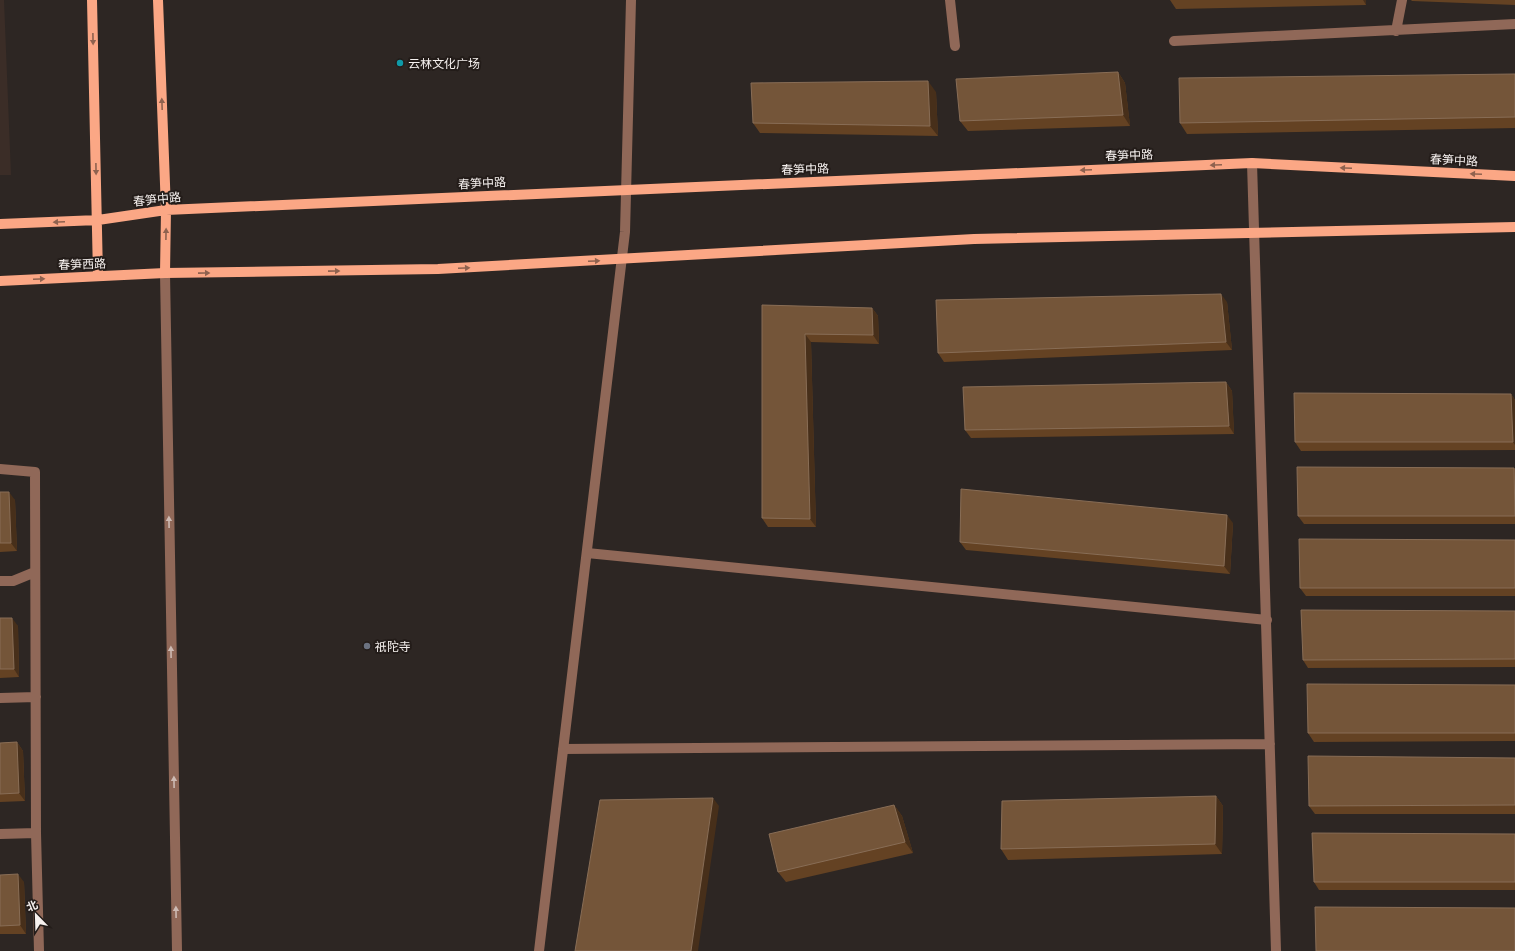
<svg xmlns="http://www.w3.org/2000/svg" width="1515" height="951" font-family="'PT Sans Narrow','Noto Sans SC',sans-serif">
<rect width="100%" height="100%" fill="#2d2623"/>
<path fill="#3b2d27" d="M0,0H4L11,175H0Z"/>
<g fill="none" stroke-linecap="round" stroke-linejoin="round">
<path stroke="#906858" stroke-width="10" d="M950,0L955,46
M1396,31L1402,0
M1174,41L1515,24
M1252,163L1276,951
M165,273L177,951
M0,469L35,472L36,833L0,834
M587,553L1267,620
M0,581H13L35,572
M0,698L36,697
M563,749L1270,744
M36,833L39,951
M539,951L625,232L631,0"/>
<path stroke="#fba785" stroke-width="10" d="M92,0L98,276
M158,0L166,210L165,273
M0,224L98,220L166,210L1252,163L1515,176
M0,281L165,273L438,269L974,239L1515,227"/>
</g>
<path fill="#644223" d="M1170,0H1366V5L1176,9Z
M1411,0H1515V5L1412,1Z
M1118,72L1125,83L1130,126L968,131L960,121Z
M1515,74V128L1187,134L1180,123Z
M936,92L938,136L760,133L753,123Z
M1227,302L1232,350L944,362L938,353Z
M762,305L872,308L878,316L879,344L811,342L816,527H768L762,518Z
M1226,382L1232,391L1234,434L971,438L965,430Z
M1511,394L1515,400V450L1301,451L1295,442Z
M1514,468L1515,469V524H1304L1298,516Z
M0,492L15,500L17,551L0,552Z
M1233,523L1230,574L966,550L960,542Z
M1515,540V596H1306L1300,588Z
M1515,611V667L1308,668L1303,660Z
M0,618L18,626L19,677L0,678Z
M1515,685V741L1314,742L1308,733Z
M17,742L23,751L25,801L0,802V743Z
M1515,758V814H1315L1309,806Z
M1216,796L1223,806L1222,854L1008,860L1001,849Z
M894,805L902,816L913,853L786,882L778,872Z
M1515,834V890H1319L1314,882Z
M0,875L24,882L26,934H0Z"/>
<path fill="#472f1a" d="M1363,0H1366V5Z
M1118,72L1125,83L1130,126L1123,115Z
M928,81L936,92L938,136L930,126Z
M1221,294L1227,302L1232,350L1226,342Z
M872,308L878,316L879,344L873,335Z
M805,334L811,342L816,527L810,519Z
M1226,382L1232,391L1234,434L1229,426Z
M1511,394L1515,400V445L1513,442Z
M9,492L15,500L17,551L11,543Z
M1227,515L1233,523L1230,574L1224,566Z
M12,618L18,626L19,677L14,669Z
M17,742L23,751L25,801L19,793Z
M1216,796L1223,806L1222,854L1215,844Z
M713,798L719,806L698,951H691Z
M894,805L902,816L913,853L905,842Z
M18,874L24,882L26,934L20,925Z"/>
<path fill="#745539" stroke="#886d56" d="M1118,72L1123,115L960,121L956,79Z
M1515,74V117L1180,123L1179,78Z
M928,81L930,126L753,123L751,83Z
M1221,294L1226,342L938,353L936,300Z
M762,305L872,308L873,335L805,334L810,519L762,518Z
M1226,382L1229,426L965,430L963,387Z
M1294,393L1511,394L1513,442H1295Z
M1297,467L1514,468L1515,516H1298Z
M961,489L1227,515L1224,566L960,542Z
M0,492H9L11,543H0Z
M1299,539L1515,540V588H1300Z
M1301,610L1515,611V659L1303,660Z
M0,618H12L14,669H0Z
M1307,684L1515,685V733H1308Z
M17,742L19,793L0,794V743Z
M1308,756L1515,758V805L1309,806Z
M1216,796L1215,844L1001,849L1002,801Z
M713,798L691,951H575L600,800Z
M894,805L905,842L778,872L769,834Z
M1312,833L1515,834V882H1314Z
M18,874L20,925L0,926V875Z
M1315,907L1515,908V951H1316Z"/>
<defs><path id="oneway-solid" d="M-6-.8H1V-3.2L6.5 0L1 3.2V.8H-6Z"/></defs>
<g fill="#8f624f">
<use href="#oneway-solid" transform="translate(93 39) rotate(89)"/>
<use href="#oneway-solid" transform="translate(162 104) rotate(-92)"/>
<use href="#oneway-solid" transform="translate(1216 165) rotate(178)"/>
<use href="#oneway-solid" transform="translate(1346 168) rotate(-177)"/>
<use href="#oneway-solid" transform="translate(96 169) rotate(89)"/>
<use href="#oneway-solid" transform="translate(1086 170) rotate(178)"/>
<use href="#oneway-solid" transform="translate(1476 174) rotate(-177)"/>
<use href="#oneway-solid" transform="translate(59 222) rotate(177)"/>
<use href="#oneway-solid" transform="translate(166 234) rotate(-89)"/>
<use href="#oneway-solid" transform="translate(594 261) rotate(-3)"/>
<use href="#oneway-solid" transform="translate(464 268) rotate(-3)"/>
<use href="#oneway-solid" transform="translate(334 271) rotate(-1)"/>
<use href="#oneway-solid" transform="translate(204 273) rotate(-1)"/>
<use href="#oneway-solid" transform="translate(39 279) rotate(-2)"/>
</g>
<g fill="#cdbab3">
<use href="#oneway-solid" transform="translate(169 522) rotate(-91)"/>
<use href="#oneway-solid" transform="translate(171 652) rotate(-91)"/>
<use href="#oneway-solid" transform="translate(174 782) rotate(-91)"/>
<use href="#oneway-solid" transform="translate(176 912) rotate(-91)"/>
</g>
<circle fill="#0f9aa8" stroke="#231c19" stroke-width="1.5" cx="400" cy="63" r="4"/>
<circle fill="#6b7280" stroke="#231c19" stroke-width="1.5" cx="367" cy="646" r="4"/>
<g text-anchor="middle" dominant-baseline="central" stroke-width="4" stroke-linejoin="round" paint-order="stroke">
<g font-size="12" fill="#f6f1ef" stroke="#231c19" text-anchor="start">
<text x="408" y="63">云林文化广场</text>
<text x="375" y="646">祇陀寺</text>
</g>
<g font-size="12" fill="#f6f1ef" stroke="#231c19">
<text transform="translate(1129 155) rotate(-2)">春笋中路</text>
<text transform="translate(1454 160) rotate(3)">春笋中路</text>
<text transform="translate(805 169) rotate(-2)">春笋中路</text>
<text transform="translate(482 183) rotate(-3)">春笋中路</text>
<text transform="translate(157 199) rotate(-6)">春笋中路</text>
<text transform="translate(82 264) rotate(-2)">春笋西路</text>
</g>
</g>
<g transform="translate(36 915) rotate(337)" stroke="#231c19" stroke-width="3" paint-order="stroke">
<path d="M0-3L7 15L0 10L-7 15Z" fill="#f6f1ef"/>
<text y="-6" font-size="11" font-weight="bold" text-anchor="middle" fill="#f6f1ef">北</text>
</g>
</svg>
